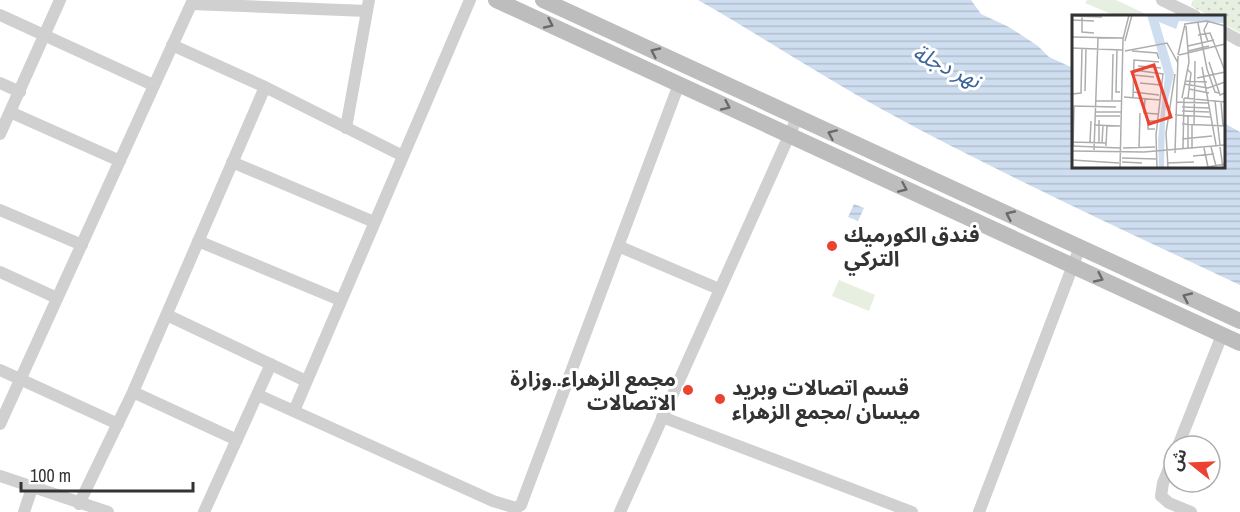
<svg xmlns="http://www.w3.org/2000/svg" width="1240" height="512" font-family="'Archivo Narrow','Noto Sans Arabic',sans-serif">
<defs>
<pattern id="park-dots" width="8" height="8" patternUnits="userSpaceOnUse" patternTransform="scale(1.5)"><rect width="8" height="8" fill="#e7efe1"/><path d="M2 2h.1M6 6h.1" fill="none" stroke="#c7cdc2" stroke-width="1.8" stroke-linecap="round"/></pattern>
<pattern id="water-rules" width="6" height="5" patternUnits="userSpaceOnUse" patternTransform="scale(1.5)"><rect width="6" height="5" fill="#ceddef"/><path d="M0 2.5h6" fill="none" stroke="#b1becd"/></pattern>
</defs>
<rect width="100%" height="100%" fill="#fff"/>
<path fill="#e7efe1" d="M1087,0H1116L1150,16H1116L1085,3Z
M839,280L875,295L869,311L832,296Z"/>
<path fill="url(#park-dots)" d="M1193,0H1240V33L1224,24V16H1210L1191,6Z"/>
<path fill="url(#water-rules)" d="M698,0H971L981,14L1009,27L1038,46L1049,57L1073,68L1074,166H1224V123L1240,132V285C1121,229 1001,174 885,111C822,76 761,36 698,0Z
M854,204L864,208L858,221L848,217Z"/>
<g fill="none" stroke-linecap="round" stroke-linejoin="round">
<path stroke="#d0d0d0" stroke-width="12" d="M1162,0L1195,16
M191,4L367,11L369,0
M0,15L153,85
M1224,32L1240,41
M172,45L265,87L403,156
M0,83L20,92
M10,112L120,161
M346,128L367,11
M0,134L60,0
M232,162L374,222
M0,210L82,245
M198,241L340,300
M618,246L719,289
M0,272L57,298
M167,315L306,381
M0,370L118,424
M133,392L237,440
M258,395L493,501L516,508L521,505L679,84
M294,411L470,0
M662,417L912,512
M0,424L193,0
M1178,446L1222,335
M1174,456L1163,483L1161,496L1169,503L1191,512
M0,476L108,512
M79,504L133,392L265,87
M24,512L32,488
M204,512L271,364
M620,512L797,118
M979,512L1080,247"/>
<path stroke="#bdbdbd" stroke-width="16" d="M496,0L1240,343
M543,0L1240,321"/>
</g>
<defs><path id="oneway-chevron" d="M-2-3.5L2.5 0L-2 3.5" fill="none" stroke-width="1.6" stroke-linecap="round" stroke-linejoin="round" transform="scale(1.5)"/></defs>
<g stroke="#6a6a6a">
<use href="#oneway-chevron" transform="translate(549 24) rotate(25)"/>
<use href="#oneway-chevron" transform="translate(655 52) rotate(-155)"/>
<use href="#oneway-chevron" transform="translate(726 106) rotate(25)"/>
<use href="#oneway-chevron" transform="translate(832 134) rotate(-156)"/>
<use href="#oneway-chevron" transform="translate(903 188) rotate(24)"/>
<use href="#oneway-chevron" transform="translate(1010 215) rotate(-155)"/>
<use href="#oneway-chevron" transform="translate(1099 278) rotate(25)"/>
<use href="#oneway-chevron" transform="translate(1187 297) rotate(-155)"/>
</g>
<g fill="#ec4232" stroke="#fff" stroke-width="2">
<circle cx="832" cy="246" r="6"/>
<circle cx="688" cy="390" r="6"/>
<circle cx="720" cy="399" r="6"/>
</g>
<g text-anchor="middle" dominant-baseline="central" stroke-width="6" stroke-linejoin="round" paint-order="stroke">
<g font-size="21" font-weight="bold" fill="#333" stroke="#fff" text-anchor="start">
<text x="844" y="234">فندق الكورميك<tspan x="844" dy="24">التركي</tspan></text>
<text x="676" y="378" text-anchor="end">مجمع الزهراء..وزارة<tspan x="676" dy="24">الاتصالات</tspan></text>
<text x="732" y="387">قسم اتصالات وبريد<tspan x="732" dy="24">ميسان /مجمع الزهراء</tspan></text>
</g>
<g font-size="22" font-style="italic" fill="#3c669a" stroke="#fff">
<text transform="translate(947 66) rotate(26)">نهر دجلة</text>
</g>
</g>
<g transform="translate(1072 15)">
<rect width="153" height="153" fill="#fff"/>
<path d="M75,0H153V8L107,6L104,14L87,7L102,59L93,97L92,153H87L86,124L93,61Z" fill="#ceddef"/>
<path fill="none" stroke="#adadad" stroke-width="1.5" d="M10,0V17L22,18M2,1L30,2M0,5L22,6M136,7L132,15L136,27M126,8L135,54L143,77L147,78M126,20L138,18L153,56M0,22L51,23M53,26L60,0M116,31L142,25M0,33L50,35M45,34L44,77H48M53,36L95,28L106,48M60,36L85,38L87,44M116,36L137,31M106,40L113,9L135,6L153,11M107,40L153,29M137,47L148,80L153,78M66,51L89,53M130,52L144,130M115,54L119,58L116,83M62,55L91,59L84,120L85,153M61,60L82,62M125,63L153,57M113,66L135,67M68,68L89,70M112,69L136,73L153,67M117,74L137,78M13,76L14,33M61,77L87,80M0,79L9,78L10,33M52,82L88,85M61,83L62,45L87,47M110,83L117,47L114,11M112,83L153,87M73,84L72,98L86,99M40,85L41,39M23,86H49M143,86L148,130M104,87L136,88M149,87L151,111M0,91L44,92M110,92L137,93M110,96L137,97M23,97H49M103,100L138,102M23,101H48M110,109L153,111M120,109V134M22,110L48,111M122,110L123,46M83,114H76V106H84M110,124L140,121M1,127L34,128M18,127L19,106M27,128V105M30,128L31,110M0,131L48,133M1,131L2,91M34,131L35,110M139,132L144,151M148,132L151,153M51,133L83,132M67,133L68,98M116,133V101M132,133L136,152M111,134L112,83M22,135L26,23M0,136L72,137L153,130M103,138L106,41M121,141L142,139M50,143L85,144M0,145L47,148M50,147L70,148M95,148L122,147M48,153L51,24L57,0M96,153L94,118L103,59M130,153L153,149"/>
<path fill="#ec4232" fill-opacity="0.15" stroke="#ec4232" stroke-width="3" d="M82,50L99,102L77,109L60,57Z"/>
<rect width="153" height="153" fill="none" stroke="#333" stroke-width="3"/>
</g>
<g transform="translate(1192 464) rotate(288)"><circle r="28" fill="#ffffff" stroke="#adadad" stroke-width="1.5"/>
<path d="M0-4.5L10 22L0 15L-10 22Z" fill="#ec4232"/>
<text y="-9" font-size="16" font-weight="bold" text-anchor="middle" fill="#333333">ش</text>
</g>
<path d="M21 482v9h172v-9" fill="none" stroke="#333333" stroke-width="3"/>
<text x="30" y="482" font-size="18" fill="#333333" stroke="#ffffff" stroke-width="4.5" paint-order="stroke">100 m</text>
</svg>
